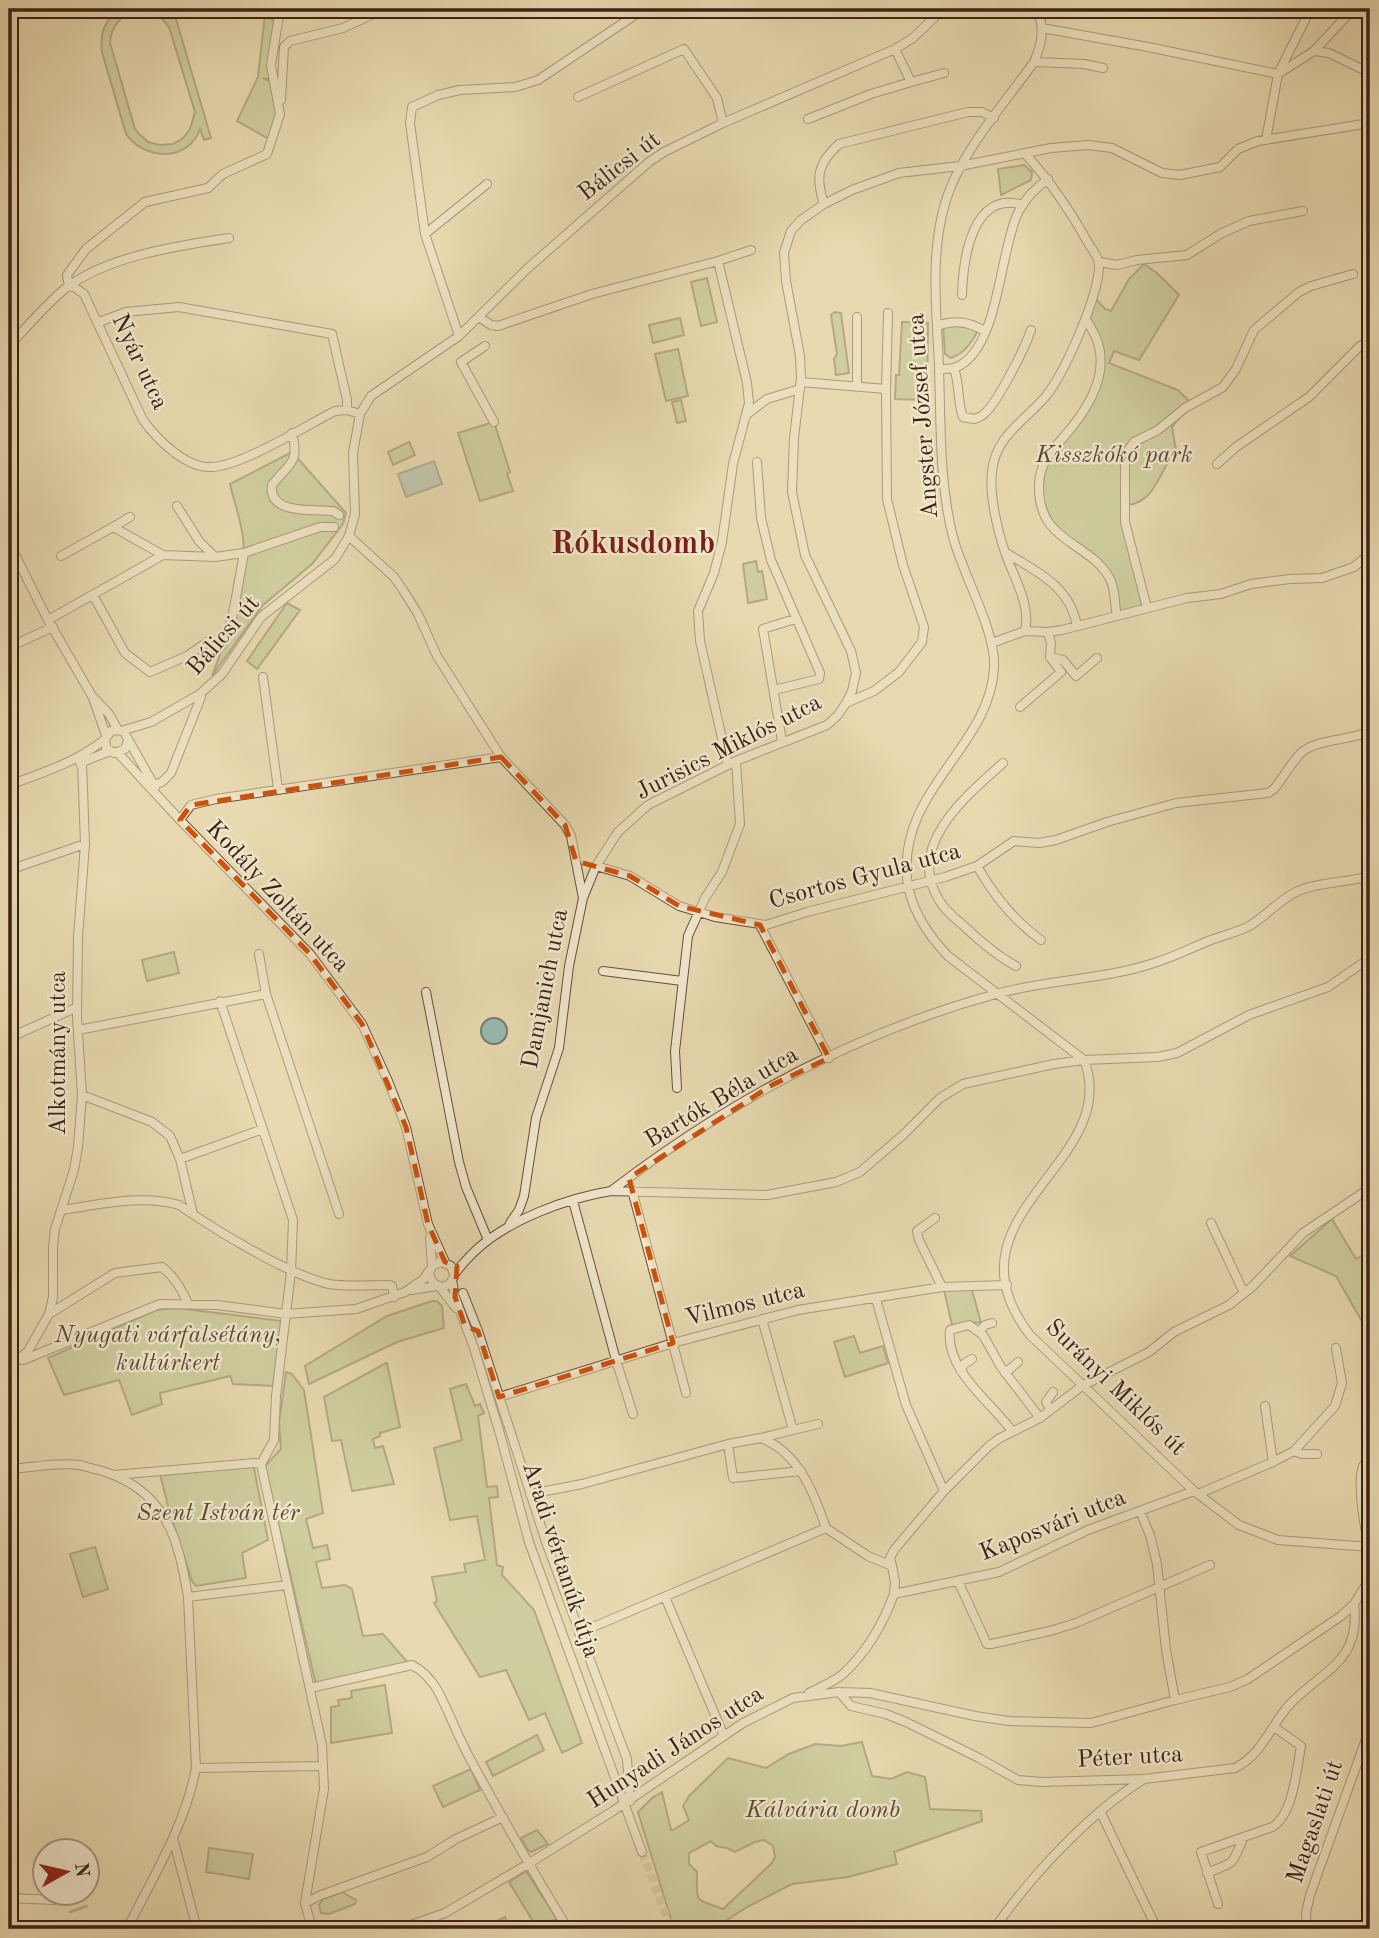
<svg xmlns="http://www.w3.org/2000/svg" width="1379" height="1938" font-family="'Old Standard TT',serif">
<rect width="100%" height="100%" fill="#e8d9b0"/>
<filter id="stains"><feTurbulence type="fractalNoise" baseFrequency=".00286" numOctaves="4"/><feColorMatrix values="0 0 0 0 .2 0 0 0 0 .09 0 0 0 0 .02 0 0 0 .5 -.17"/></filter>
<radialGradient id="worn" r=".72"><stop offset=".6" stop-color="#630" stop-opacity="0"/><stop offset="1" stop-color="#630" stop-opacity=".3"/></radialGradient>
<path fill="#b4c08d" stroke="#787051" stroke-width="2" fill-rule="evenodd" d="M119,9H173L211,138L204,140L200,129C188,163 144,160 126,134L102,52C100,33 104,21 119,9ZM138,10L149,11L159,15L169,27L195,112L190,129L183,138L173,144L160,145L148,142L139,134L135,129L110,43C111,26 121,14 138,10Z
M265,14L276,23L272,80L263,78L272,82L278,115L269,139L237,121L258,77Z
M1024,165L1032,172L1031,180L1001,195L998,169Z
M1144,264L1157,273L1179,295L1139,360L1114,351L1109,363L1178,390L1189,401L1185,411L1172,427L1176,450C1160,469 1156,502 1128,505V521L1149,606L1118,614L1112,579L1052,524L1042,496L1045,465L1072,430L1102,370L1090,319L1096,299L1105,309L1111,311L1129,279Z
M707,278L717,322L701,326L691,282Z
M835,312L841,313L849,373L836,375L834,359L837,354L831,315Z
M680,318L684,335L653,343L649,325Z
M902,322L928,323L927,400L895,399L896,375H899Z
M943,324L979,329C972,341 966,353 951,358L945,354Z
M678,349L688,396L666,401L655,354Z
M681,400L686,421L677,423L672,402Z
M494,422L510,472L507,474L513,491L480,501L458,433Z
M409,442L415,455L393,465L388,452Z
M292,452L346,513L343,524L312,564L263,605L212,676C228,633 248,585 243,538C241,520 234,502 230,484Z
M756,561L758,572L762,571L767,599L748,603L743,564Z
M287,603L300,610L257,669L247,661Z
M174,952L179,973L147,981L142,960Z
M1332,1219L1356,1259L1370,1251V1323L1364,1325L1336,1276L1290,1256Z
M944,1290H972L981,1323L969,1322L952,1325Z
M432,1301H437L442,1306L444,1328L397,1342L309,1384L305,1366L387,1316Z
M177,1308L282,1321L273,1386L233,1384L230,1376L160,1393L162,1404L132,1415L119,1380L64,1395L48,1358L156,1310Z
M854,1336L860,1353L883,1346L888,1363L845,1377L834,1342Z
M386,1363H387L400,1427L380,1433V1436L373,1439L375,1448L383,1446L394,1484L352,1491L341,1440L332,1441L324,1397Z
M286,1372L292,1374L304,1390L323,1513L306,1519L313,1548L327,1545L330,1559L316,1562L322,1588L345,1585L352,1589L363,1636L383,1634L409,1664L316,1685L265,1466L281,1449L279,1422Z
M466,1384L475,1406L480,1404L484,1413L478,1416L487,1487L497,1486L498,1497L489,1498L497,1565L503,1567L502,1575L534,1610L582,1743L562,1753L545,1713L529,1720L506,1670L480,1677L434,1603L437,1601L432,1577L466,1572L464,1564L485,1560L477,1516L450,1520L434,1448L462,1440L450,1389Z
M249,1465L254,1468L268,1540L242,1553L246,1578L196,1586L192,1581L170,1514L160,1474Z
M95,1547L108,1589L83,1597L70,1554Z
M385,1685L392,1733L331,1743V1707L339,1706L338,1700L352,1698L351,1691Z
M537,1735L544,1750L493,1776L486,1762Z
M862,1742L872,1776L891,1779L907,1772L925,1777L930,1809L981,1811L982,1821L894,1852L897,1864L848,1877L792,1884L747,1907L713,1929H674L638,1812L652,1798L662,1792L671,1830H673L689,1820L683,1806L689,1796L728,1758L766,1768L789,1754L815,1744L841,1746ZM764,1840L773,1846L775,1857L771,1864L723,1909C693,1898 697,1904 697,1872L689,1864V1853L711,1841L716,1846L727,1848L735,1852L755,1842Z
M471,1769L480,1790L443,1807L433,1786Z
M537,1830L548,1844L531,1852L528,1850L521,1838Z
M209,1848L253,1854L249,1879L206,1872Z
M526,1871L557,1919L537,1928L509,1882Z
M342,1892L356,1900L355,1904L329,1914L321,1913L319,1905L323,1899Z
M505,1917L511,1929H485L484,1927Z"/>
<path fill="#98b9b1" stroke="#737c73" stroke-width="2" d="M434,461L442,484L406,497L398,474Z
M481 1031a13 13 0 1 1 26 0a13 13 0 1 1-26 0Z"/>
<g fill="none" stroke-linecap="round" stroke-linejoin="round">
<path stroke="#737c73" stroke-width="2.5" d="M70,1912L87,1906"/>
<path stroke="#c5b491" stroke-width="8" stroke-dasharray="8 4" stroke-linecap="butt" d="M642,1852L671,1929"/>
<g stroke="#664f3c" stroke-width="10">
<path id="minor" d="M1037,9C1045,28 1042,44 1034,62C1005,103 961,152 946,200C929,255 937,312 939,368C941,424 939,482 953,537C963,575 996,631 994,667C991,746 899,789 907,878C910,908 927,934 948,956L1084,1060C1124,1163 937,1215 1030,1335L1194,1491L1239,1525L1278,1540L1370,1547C1364,1529 1357,1483 1363,1466C1364,1465 1369,1457 1370,1456
M1042,28L1148,47L1278,74L1314,51L1329,53L1370,73
M1314,51L1353,9
M1034,62L1084,64L1103,68
M911,82L944,73
M578,97L684,49L717,98L723,123
M281,100L284,47L290,41L343,28L384,9
M808,119L871,94L911,82L895,49
M1266,140L1278,74L1306,18L1307,9
M824,204C815,177 818,163 839,144L968,112H982L994,118
M425,234L487,184
M718,261L747,383L749,403L733,464L722,542L714,573L698,611L700,641L728,765
M1099,262L1117,265L1137,260L1187,255L1222,233L1249,221L1303,211
M69,286L74,287L84,294L143,420C157,439 186,469 212,467C242,466 307,425 335,411L347,410L360,414L371,396L459,336L528,268L649,162L664,152L723,123L895,49L913,38L943,9
M69,286L67,275L86,249L145,202L208,188L223,174L267,154L280,114L271,65L280,9
M962,295C963,260 972,189 1023,205
M479,317L491,325L498,326L592,294L718,261L751,250
M1086,319C1090,327 1096,335 1098,343C1109,379 1084,414 1062,439C1049,453 1039,466 1039,486C1038,544 1090,541 1110,579C1116,591 1114,604 1117,616
M99,322L126,312L179,307L332,334L347,400V410
M937,326C955,319 969,322 985,331
M459,336L425,234L410,123L412,107L438,95L460,90L515,87L538,80L644,9
M9,346C27,327 45,305 66,288C108,256 177,246 229,238
M485,346L461,362L494,422
M954,368C960,385 957,401 963,417L974,419C977,418 981,417 984,414C998,402 1025,348 1031,330
M939,369C949,369 957,369 965,362C999,335 1000,254 1017,215C1024,199 1034,189 1048,179
M801,382L886,389L887,499L903,565L924,627L922,642L899,672L874,691L846,703
M857,386V317
M886,389L888,313
M746,415L767,399L800,389
M292,433C300,464 289,463 272,485C268,515 312,509 333,511L339,515
M757,462L761,518L771,560L820,673L819,679L774,690
M1217,464L1236,447L1309,397L1360,346L1370,341
M177,506L199,541L215,557
M113,527L130,517
M349,536L394,577L403,590L418,614L437,656L501,757L565,825L571,836L583,898L569,966L559,1048L536,1118L524,1196L519,1210L510,1223
M9,543L48,620L92,696L109,714L118,730
M1005,552C1036,572 1070,585 1077,626
M61,556L113,527L163,555
M93,595L125,653L150,672L187,656L209,641L221,646L232,619L244,553
M1147,608L1125,522V464L1129,449L1134,442L1158,430L1185,408L1223,387L1236,369L1254,330L1299,292L1311,286L1353,274
M48,620L163,555L215,557L244,553L320,527H334
M1025,631C1031,605 1015,580 1006,555C998,533 989,495 992,472C995,436 1024,422 1046,396C1065,372 1099,296 1099,265C1099,257 1091,248 1087,241C1069,209 1051,182 1026,155
M992,643L1025,631L1048,632L1062,630L1187,598L1221,594L1251,584L1290,579L1322,578L1354,567L1370,553
M9,647L53,627
M1050,657L1063,660L1076,676L1097,658
M263,677L278,789
M93,698L106,735
M1020,707L1061,672L1050,657L1051,643L1048,632
M121,731L151,722L200,694L222,674L261,617L335,559L349,536L355,514L353,453L360,414
M128,741L125,749L114,753L106,748L105,739L111,731L118,730L124,732L155,787
M782,741L763,629L795,619
M118,753L180,820L310,954L362,1024L388,1081L406,1127L428,1224L445,1262
M80,763L110,751
M1003,763C966,796 905,846 939,900C945,911 956,919 965,927C981,942 997,956 1016,966
M9,785C42,773 77,762 105,739
M154,785L162,782L171,773L201,697
M180,820L191,805L216,799L501,757
M596,866L630,876L679,906L715,917L766,925L807,912L945,877L977,866L1014,841L1039,843L1056,840L1107,822L1176,803L1268,793L1274,789C1283,778 1291,763 1301,753C1315,739 1350,741 1370,731
M977,866C994,896 1013,920 1041,940
M9,870L85,844
M583,898L596,866L618,832L648,805L736,761L827,725L838,715L846,703L852,691L856,673L851,651L805,555L792,492L794,438L801,378L800,356L786,281L784,253L791,231L801,220L824,204L852,190L899,173L960,166L1051,148L1088,145L1112,148L1162,173L1180,175L1220,167L1238,149L1258,141L1370,123
M760,925L829,1058
M259,954L266,994L339,1214
M603,971L682,981
M426,992L459,1162L466,1187L488,1240
M220,1001L293,1220L291,1272L276,1396L274,1440L261,1464
M78,1030L266,994
M9,1038L73,1009H77
M677,1088L675,1051L688,936L705,898L722,872L740,824L736,761
M82,1095L152,1122L170,1136L180,1159L193,1214
M180,1159L263,1129
M632,1190L686,1393
M611,1191L767,1195L836,1182L860,1172L903,1135L940,1098L963,1084L1054,1064L1084,1060L1158,1057L1177,1053L1249,1015L1328,987L1370,958
M573,1201L616,1360L633,1414
M61,1210C98,1205 142,1194 179,1205C214,1229 288,1275 329,1284C348,1287 369,1285 389,1285L392,1286L394,1297
M935,1218L917,1231L919,1240L942,1287
M1211,1223L1244,1293
M430,1238L432,1266
M454,1274L451,1266L441,1262L432,1266L429,1274C432,1283 439,1291 449,1284C454,1280 453,1275 457,1271C462,1264 469,1257 475,1251C508,1220 567,1198 611,1191C726,1103 857,1032 996,994C1049,979 1105,980 1157,962C1176,956 1193,947 1211,940C1224,935 1239,932 1251,925C1267,915 1280,899 1298,891C1321,881 1347,883 1370,876
M452,1280L455,1297L474,1348L500,1434L529,1542L642,1852
M439,1286L456,1308
M411,1290L437,1286
M463,1293L478,1331L546,1542L627,1759L630,1801
M876,1299L906,1405L944,1491
M49,1314L115,1273L162,1267C175,1277 182,1289 188,1304
M762,1319L793,1430L761,1438C799,1453 814,1493 826,1528
M980,1331L985,1325L992,1323
M23,1360L160,1304L217,1305L286,1314L356,1309L405,1292L424,1279L428,1272
M9,1367L28,1351L49,1314L53,1297V1246L55,1229L74,1170L78,1147L82,1095L77,1017L78,937L85,844L82,762
M961,1371L964,1364L972,1359
M1005,1373L1018,1362
M499,1397L673,1343L798,1310L942,1287L1007,1285
M1051,1410L1046,1402L1053,1392
M793,1430L818,1424
M1012,1431C991,1402 945,1370 950,1330L969,1325L983,1335L1001,1367L1040,1418
M728,1444L733,1478L801,1471
M1294,1451L1302,1454H1317
M1273,1462L1294,1451L1335,1406L1342,1383L1336,1348
M261,1464L322,1745L324,1789L305,1903L312,1929
M9,1469C31,1468 57,1462 79,1465C85,1466 93,1469 99,1470C165,1489 178,1536 188,1597L196,1768C185,1826 153,1877 127,1929
M114,1475L255,1463L261,1464
M530,1494L582,1484L728,1444L761,1438
M1198,1494L1273,1462L1265,1406
M1140,1511L1150,1535L1157,1564L1166,1650L1175,1700
M892,1566L890,1558L894,1550L944,1491L989,1446L1000,1438L1040,1418L1082,1386L1149,1352L1174,1332L1229,1305L1253,1286L1303,1233L1370,1188
M958,1581L987,1644H991L1050,1631L1076,1623L1210,1565
M188,1597L287,1585
M665,1597L724,1736
M579,1633L826,1528L868,1556L892,1566L895,1582L894,1594
M310,1688L412,1665C422,1670 432,1681 438,1691C449,1712 457,1734 468,1755C500,1814 533,1872 568,1929
M839,1692L851,1706L886,1714L906,1722L979,1758L1018,1780L1042,1782L1144,1779L1235,1768C1263,1754 1271,1724 1291,1703C1324,1669 1361,1662 1354,1604
M809,1693C820,1687 834,1682 843,1674C867,1652 883,1624 894,1594L999,1572L1088,1530L1194,1491
M196,1768L323,1766
M1100,1811L1157,1929
M173,1838L197,1929
M1207,1873C1240,1860 1230,1865 1244,1837
M9,1898L55,1900
M305,1903L321,1895L427,1857L456,1839L503,1817
M1218,1904L1201,1852L1272,1827C1293,1816 1297,1768 1301,1746L1274,1727
M399,1929L445,1913L528,1864L613,1811L743,1723L793,1698L839,1692L870,1693L975,1716L1009,1721L1091,1723L1175,1700L1230,1687L1248,1679L1341,1616L1354,1604L1370,1578
M994,1929C1030,1877 1089,1813 1144,1779
M1307,1929L1306,1913L1310,1895L1370,1728"/>
</g>
<use href="#minor" stroke="#f0e6cc" stroke-width="8"/>
</g>
<path d="M0 0H1379V1938H0ZM501,757L565,825L576,861L630,876L679,906L760,925L829,1058L772,1085L629,1178L673,1343L499,1397L478,1331L465,1326L455,1297L457,1266L445,1262L428,1224L406,1127L362,1024L310,954L180,820L191,805Z" fill="#e8d9b0" fill-opacity=".55" fill-rule="evenodd"/>
<path fill="none" stroke="#ce510d" stroke-width="5" stroke-dasharray="14 9" stroke-linejoin="round" d="M501,757L565,825L576,861L630,876L679,906L760,925L829,1058L772,1085L629,1178L673,1343L499,1397L478,1331L465,1326L455,1297L457,1266L445,1262L428,1224L406,1127L362,1024L310,954L180,820L191,805Z"/>
<g text-anchor="middle" dominant-baseline="central" stroke-width="5" stroke-linejoin="round" paint-order="stroke">
<g font-size="24" fill="#3b2115" stroke="#f0e6cc">
<text transform="translate(620 167) rotate(-38)">Bálicsi út</text>
<text transform="translate(139 362) rotate(65)">Nyár utca</text>
<text transform="translate(924 416) rotate(-94)">Angster József utca</text>
<text transform="translate(224 636) rotate(-49)">Bálicsi út</text>
<text transform="translate(729 748) rotate(-27)">Jurisics Miklós utca</text>
<text transform="translate(865 877) rotate(-15)">Csortos Gyula utca</text>
<text transform="translate(277 897) rotate(47)">Kodály Zoltán utca</text>
<text transform="translate(546 989) rotate(-79)">Damjanich utca</text>
<text transform="translate(59 1053) rotate(-90)">Alkotmány utca</text>
<text transform="translate(722 1098) rotate(-31)">Bartók Béla utca</text>
<text transform="translate(745 1305) rotate(-14)">Vilmos utca</text>
<text transform="translate(1115 1388) rotate(44)">Surányi Miklós út</text>
<text transform="translate(1053 1526) rotate(-22)">Kaposvári utca</text>
<text transform="translate(560 1560) rotate(72)">Aradi vértanúk útja</text>
<text transform="translate(676 1748) rotate(-33)">Hunyadi János utca</text>
<text transform="translate(1130 1758) rotate(-3)">Péter utca</text>
<text transform="translate(1316 1822) rotate(-71)">Magaslati út</text>
</g>
<g font-size="24" font-style="italic" fill="#594933" stroke="#f0e6cc">
<text x="1114" y="456">Kisszkókó park</text>
<text x="168" y="1336">Nyugati várfalsétány,<tspan x="168" dy="28">kultúrkert</tspan></text>
<text x="218" y="1514">Szent István tér</text>
<text x="823" y="1811">Kálvária domb</text>
</g>
<g font-size="32" font-weight="bold" fill="#7a1f14" stroke="#f0e6cc">
<text x="633" y="545">Rókusdomb</text>
</g>
</g>
<rect width="1379" height="1938" fill="none" stroke="#e8d9b0" stroke-width="35"/>
<rect x="10" y="10" width="1358" height="1917" fill="none" stroke="#3b2115" stroke-width="3.5"/>
<rect x="18" y="18" width="1344" height="1903" fill="none" stroke="#3b2115" stroke-width="2"/>
<g transform="translate(66 1872) rotate(82)"><circle r="33" fill="#f0e6cc" stroke="#a89783" stroke-width="2"/>
<path d="M0-5L12 26L0 18L-12 26Z" fill="#8f2418"/>
<text y="-10" font-size="19" font-weight="bold" text-anchor="middle" fill="#3b2115">N</text>
</g>
<rect width="100%" height="100%" filter="url(#stains)"/>
<rect width="100%" height="100%" fill="url(#worn)"/>
</svg>
